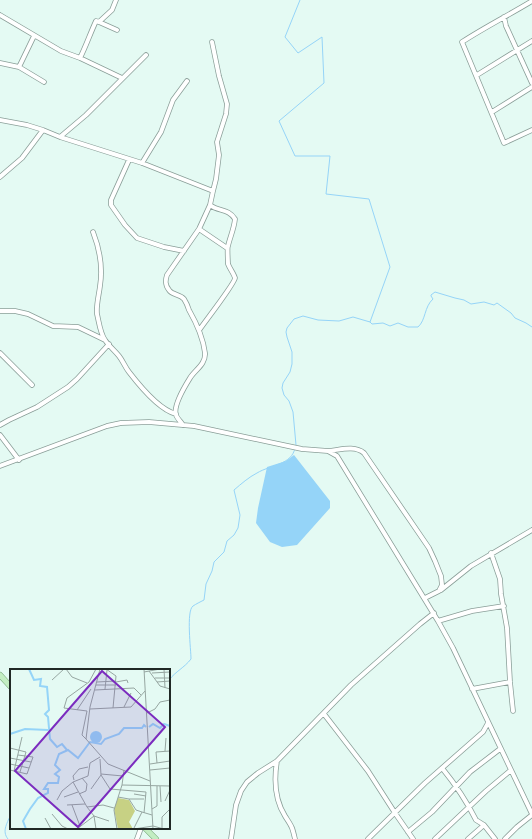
<svg xmlns="http://www.w3.org/2000/svg" width="532" height="839" font-family="'Work Sans',sans-serif">
<rect width="100%" height="100%" fill="#e4faf3"/>
<path fill="#95d4f8" d="M294,455L330,501V508L297,545L282,547L270,542L256,523L258,508L267,467L286,461Z"/>
<g fill="none" stroke-linecap="round" stroke-linejoin="round">
<path stroke="#95d4f8" stroke-width="1" d="M370,322L372,324L383,323L390,326L398,323L408,327H418C426,320 424,307 433,299L431,296V295L435,292L455,298L464,300L471,304L484,302L494,305L497,303L511,313L515,318L526,323L532,327
M296,445L293,412L289,401L284,395L282,388L283,383L290,372L292,364V352L287,337L286,332L287,328L294,319L303,316L318,320L339,321L353,317L370,322L390,267L369,199L326,194L330,156H295L279,121L324,83L322,37L298,53L285,37L300,0
M169,680C176,671 184,668 191,659C191,650 186,611 193,606C196,604 200,602 204,600L206,584L212,571L214,562L224,552L227,541L234,535L238,528L240,515L234,490C241,484 249,477 257,473C270,465 292,465 295,448
M8,839C1,831 8,822 11,814"/>
<g stroke="#8a9e98" stroke-width="5.5">
<path id="minor" d="M532,1C509,15 485,27 462,42L504,143L532,130
M0,15L61,51L80,58L122,78
M504,17L506,26L532,83
M99,22L112,10L116,0
M212,42L219,76L227,104L226,114L217,142L219,155L216,179L213,191
M80,58C86,46 90,34 96,21L99,22L117,30
M0,63L19,67L44,82
M19,67L34,36
M477,75L532,41
M492,112L532,87
M0,120L27,125L43,130
M60,137L86,115L146,55
M129,160L111,200V205L125,225L137,238L164,247L184,251
M142,163L161,132L173,100L187,81
M0,177L22,158L43,130L60,137L142,163L213,191L210,205L199,229L167,275C165,281 165,285 169,290C172,295 180,294 184,299C186,302 188,307 189,310C197,324 203,337 205,353C206,364 195,370 190,378C185,386 173,406 176,415C177,418 181,422 183,425
M199,229L227,248
M93,232C100,250 103,267 100,286C99,295 96,305 97,314C99,322 100,333 105,340C109,346 115,351 119,356C123,361 125,367 129,372C139,385 160,410 176,414
M0,311H15L28,314L53,326L78,327L105,340
M200,329C204,323 235,283 235,278C234,274 230,269 228,264C228,262 227,248 228,246C230,237 234,229 235,219C228,208 219,212 210,205
M0,353L32,385
M0,425L9,420L37,407L68,387L77,379L109,344
M0,435L19,460
M328,451C340,450 354,445 364,453L429,548L435,561L441,576L442,585L439,591L425,598
M0,466L107,426L121,423L149,422L194,426L302,449L328,451L337,456L438,621L453,648L532,814
M491,553L500,579L501,594L507,628L510,682L513,711
M441,590L471,566L532,530
M438,621L472,611L504,606
M472,689L510,682
M324,714L368,771L395,813L413,839
M277,761C274,779 275,800 285,816C292,827 292,826 295,839
M442,768C455,784 467,802 476,820L484,825L495,839
M408,832L432,812L470,772L500,749
M137,839L141,828
M231,839L236,805L241,791L247,782L258,773L277,761L351,685L420,624L434,613
M368,839L425,783L483,732L488,723
M435,839L486,791L511,770
M468,839L484,825
M505,839L517,827L532,815"/>
</g>
<g stroke="#6fa071" stroke-width="6">
<path id="major" d="M0,675L11,687
M145,828L156,839"/>
</g>
<use href="#minor" stroke="#fff" stroke-width="4"/>
<use href="#major" stroke="#c2edc2" stroke-width="5"/>
</g>
<g transform="translate(10 669)">
<rect width="160" height="160" fill="#e4faf3"/>
<path d="M108,129L119,131L125,142L119,153L123,160H108L104,140Z" fill="#c7d184"/>
<path d="M80 68a6 6 0 1 1 12 0a6 6 0 1 1-12 0Z" fill="#95d4f8"/>
<path fill="none" stroke="#95d4f8" stroke-width="2" d="M19,0L24,11L31,10L30,17L37,18L39,41L35,45L38,48L40,70L47,78L52,75L57,81M139,58L143,55L150,59L154,55L160,57M0,65L15,60L38,61M16,160L13,152L20,140L28,129L38,124V120H34L38,114H48L49,108L45,105L50,101L45,96L49,85L58,81L68,89L80,73L91,75L95,70L109,65L114,59H132L134,56L136,58"/>
<path fill="none" stroke="#96a6a1" stroke-width="1" d="M56,0L62,8L77,14M90,0L80,38L76,70L98,95L140,112M96,0L106,7L103,39M134,0L143,160M154,0L155,19M139,2L150,17L160,20M134,3L150,0M142,4L160,3M145,9H160M42,11L54,0M87,13L106,12M106,13L117,11L118,14M147,13L160,12M86,16H106M95,20L97,1M85,21L124,19L131,26M114,38L121,24M80,40L121,38L135,22M67,41L81,20M77,42L54,39L57,29L79,13L86,0M137,44L145,40L150,33L160,31M76,70L72,66L77,42M0,79L16,83L10,103M155,82L156,69M90,88L80,94L78,107L63,113L77,138L93,136L104,139M0,89L21,93M147,94L146,83L160,82M0,95L19,99M140,95L160,92M0,101L17,105L23,88L8,86M140,101L160,99M4,102L12,68M91,105L113,107M91,106L100,120L136,123M64,111L63,107L69,100L78,98M112,116L114,101M150,117L151,133M81,120L91,106L90,90M69,125L76,122L77,115L72,109M124,125L136,127M54,128L68,123M108,128L119,130L126,141L132,143M119,130H134M47,131L52,122L63,113M155,132L160,121M57,136L75,135M62,136L70,157M77,138L84,147L99,152M142,140L147,137V117M134,144L136,123M42,145L52,157L58,160M84,147L86,160M35,149L41,160M124,159L132,143L142,146M152,159V148L160,140M67,160L84,147M107,160L104,141L112,116L160,117M124,160L143,157L154,160"/>
<path fill="#7b2cbf" fill-opacity="0.15" stroke="#7b2cbf" stroke-width="2" d="M92,2L155,58L68,158L5,102Z"/>
<rect width="160" height="160" fill="none" stroke="#202825" stroke-width="2"/>
</g>
</svg>
